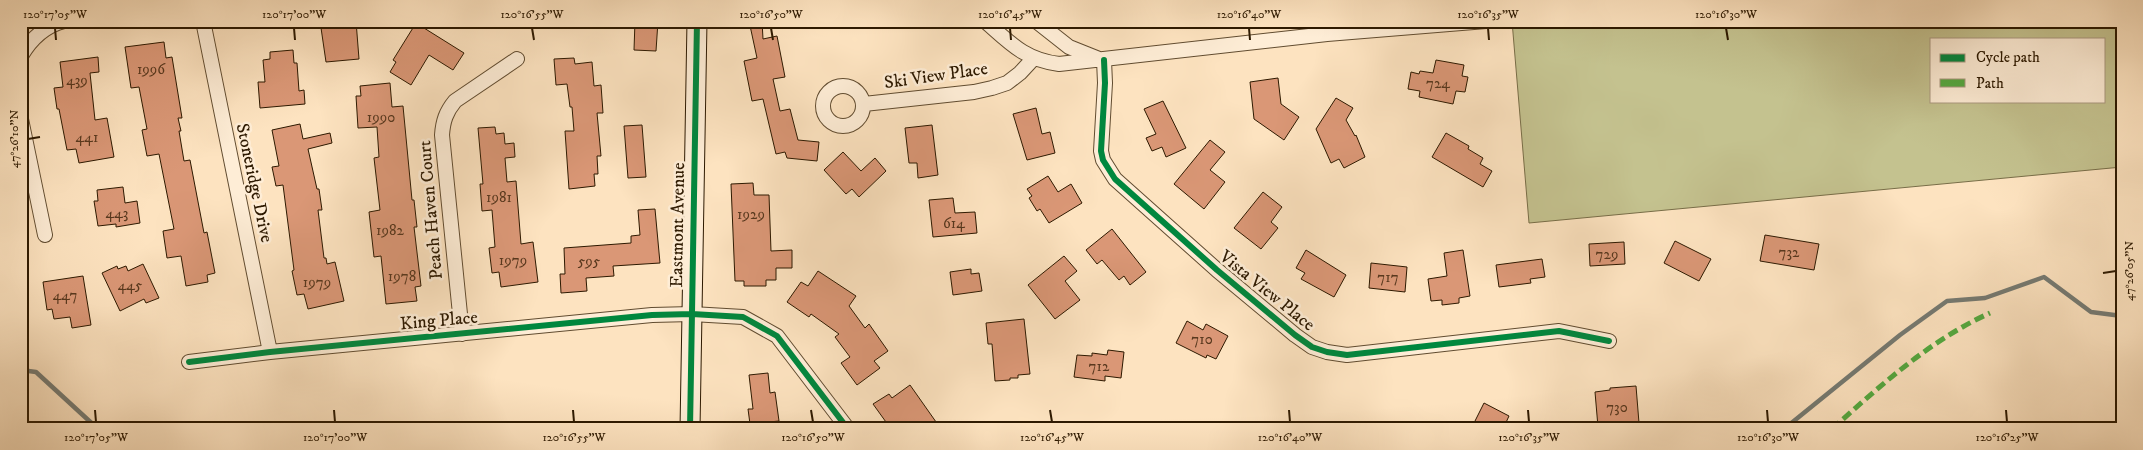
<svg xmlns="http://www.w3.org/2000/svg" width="2143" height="450" font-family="'IM FELL DW Pica',serif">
<rect width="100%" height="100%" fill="#fde3c0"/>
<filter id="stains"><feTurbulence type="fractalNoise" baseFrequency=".004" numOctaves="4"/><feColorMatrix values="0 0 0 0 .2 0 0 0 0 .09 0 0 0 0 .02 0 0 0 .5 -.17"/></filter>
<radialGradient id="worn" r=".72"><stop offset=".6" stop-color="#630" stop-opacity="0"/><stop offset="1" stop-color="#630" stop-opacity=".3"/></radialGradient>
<path fill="#c4c28f" stroke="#786e48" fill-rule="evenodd" d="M1512,21H2122V167L1529,223ZM1932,39H2104V101H1932Z"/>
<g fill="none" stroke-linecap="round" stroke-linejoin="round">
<path stroke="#757a72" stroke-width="4.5" d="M21,370L36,372L98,429
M1784,429L1900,335L1947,301L1985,298L2044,277L2091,312L2122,316"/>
</g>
<path fill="#da9776" stroke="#2d1900" d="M320,21H356L359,59L326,62Z
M635,21H658L656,51L634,50Z
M749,21H762L763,39L777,36L785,77L773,79L780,111L790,109L798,140L819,142L817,161L787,158L785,152L776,154L763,99L752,101L744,61L757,58Z
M416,23L464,53L453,70L429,55L411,85L390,72L396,62L393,60Z
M164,42L166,58L172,57L182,118H178L181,131H179L184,161L190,160L204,233L207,232L215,273L207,275L208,282L186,286L181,256L167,258L163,231L174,229L159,154L147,156L142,130L147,129L139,87L131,88L125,47Z
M293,50L294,63H297L299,91L304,90L305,104L260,108L258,82H265L263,60L270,59V52Z
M98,57L99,72L90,73L95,120L107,118L114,157L79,163L76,149L67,150L59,109H57L54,88L63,87L60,62Z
M574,58L575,64L592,62L594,86L601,85L603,113H597L601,156H597L598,174H594L595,186L569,189L565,131H574L572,107H570L567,84L556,85L554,59Z
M1436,60L1464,65L1462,76L1468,77L1465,92L1456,91L1453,104L1419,97L1420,91L1408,89L1411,72L1419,74L1420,71L1433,73Z
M1278,78L1281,104L1299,117L1284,140L1254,119L1250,82Z
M390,83L392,107L403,106L412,200H414L417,227H414L421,286L415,287L417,301L386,304L381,256L374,257L369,212L380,210L374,158L379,157L377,127L358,128L356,96H361L360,86Z
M1336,98L1353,108L1346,120L1355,136L1356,135L1365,157L1344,168L1339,159L1331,163L1316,129Z
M1163,101L1186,148L1166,157L1162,147L1152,151L1146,138L1156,134L1144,109Z
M1036,108L1042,134L1050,132L1055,153L1027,160L1013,114Z
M300,124L303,139L330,133L332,143L308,149L317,189H319L322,210H318L324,258H326L327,264L335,262L344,301L308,309L304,294L297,295L292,271L294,270L283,185L276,186L272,167L279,166L272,130Z
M642,125L646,177L628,178L624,126Z
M932,125L938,175L918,178L917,163H909L905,128Z
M495,127L496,134L504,133L505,144L514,143L515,157L505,158L507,182L516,181L521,244L533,242L538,282L501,287L499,272L492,273L489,248L495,247L492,210L482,211L480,184H483L478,128Z
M1446,133L1469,146L1468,149L1483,158L1480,164L1492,171L1483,187L1432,157Z
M1210,140L1225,152L1210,170L1225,182L1204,209L1174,184Z
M843,152L861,171L875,158L886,171L859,197L852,189L846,194L824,170Z
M1048,176L1058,192L1071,184L1082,203L1049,223L1040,209L1037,211L1029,198L1032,196L1027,189Z
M753,183L754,195H769L771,251L792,250V268H776V280H766V286H744V281H735L731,184Z
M123,187L125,203L137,201L140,223L116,227V224L98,226L94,201H98L97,190Z
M1263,192L1282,207L1271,222L1278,228L1261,249L1234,228Z
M953,198L955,213L975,212L977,233L933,237L929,200Z
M655,209L660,263L613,266L614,276L586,278L587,291L561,293L560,274H565L564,248L631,243V236L640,235L638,210Z
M1112,229L1146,272L1130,285L1124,276L1119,280L1102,260L1097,264L1086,250Z
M1765,235L1819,244L1814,270L1760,261Z
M1675,241L1711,259L1699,281L1664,263Z
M1624,242L1625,264L1590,266L1589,244Z
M1306,250L1346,275L1334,297L1301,279L1305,273L1296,268Z
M1463,250L1470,296L1459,298V303L1442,305V300L1431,301L1428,279L1447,276L1444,253Z
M1064,256L1077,271L1065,281L1080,300L1055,319L1028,285Z
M1542,259L1545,277L1530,279L1531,283L1499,287L1496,265Z
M1371,263L1407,267L1405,292L1369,288Z
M143,264L159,298L146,303L144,299L120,311L102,273L117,266L118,269L126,266L128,271Z
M971,269V274L979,273L982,291L953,295L950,272Z
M818,271L856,296L849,306L865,328L869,324L888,351L874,361L880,368L857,385L841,363L850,357L835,337L839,334L811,314L809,317L787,302L801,282L808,286Z
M83,276L91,325L72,328L70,317L54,319L52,309L47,310L43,282Z
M1024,319L1030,374L1018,375V378H1010V380L995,381L992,344H988L986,323Z
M1187,321L1203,330L1206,324L1228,336L1216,359L1207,355L1206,358L1176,343Z
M1108,350L1124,352L1121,378L1105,376V381L1074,377L1077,355L1092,356V353L1107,355Z
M768,373L770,393L775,392L779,421L750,424L748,409H753L749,375Z
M910,385L941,429H891L873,404L889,394L892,398Z
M1636,386L1639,423L1629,424V429L1598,427L1595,392L1610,390V388Z
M1484,403L1509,416L1503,429H1471Z"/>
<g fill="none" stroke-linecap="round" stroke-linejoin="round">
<g stroke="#614c30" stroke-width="16">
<path id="street" d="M203,21L270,352
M985,21C1010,43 1025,60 1059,64L1327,34L1486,21
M1036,21L1069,47L1099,59
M21,56C31,39 44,26 64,21
M1104,60L1105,83L1101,151L1103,160L1115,179L1217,270L1295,335L1312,347L1327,352L1347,355L1559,331L1609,341
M823 106a20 20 0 1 1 40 0a20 20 0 1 1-40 0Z
M864,104L974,92L992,88L1007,83L1020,73L1033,59
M21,119L45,235
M462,334L442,135C443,121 446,112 455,101L517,59
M189,362L270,352L652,315L692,314L743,317L777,336L848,429"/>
</g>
<g stroke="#2d1900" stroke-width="21">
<path id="secondary" d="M690,429L697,21"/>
</g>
<use href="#street" stroke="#feedd6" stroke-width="14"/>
<use href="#secondary" stroke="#feedd6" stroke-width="19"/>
<path stroke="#54a940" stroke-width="5" stroke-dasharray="10 5" stroke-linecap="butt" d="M1832,429C1880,386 1930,340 1990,313"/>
<g stroke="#feedd6" stroke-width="9">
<path id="cycleway" d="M1104,60L1105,83L1101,151L1103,160L1115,179L1217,270L1295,335L1312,347L1327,352L1347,355L1559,331L1609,341
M189,362L270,352L652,315L692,314L743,317L777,336L848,429
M690,429L697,21"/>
</g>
<use href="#cycleway" stroke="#00873e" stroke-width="6"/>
</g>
<path fill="none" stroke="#2d1900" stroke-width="2" d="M55,28L56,40M294,28L295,40M532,28L534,40M771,28L773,40M1010,28L1011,40M1249,28L1250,40M1488,28L1489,40M1726,28L1728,40M28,139L40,137M2103,273L2116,271M95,410L96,422M334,410L335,422M573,410L574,422M811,410L813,422M1050,410L1052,422M1289,410L1290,422M1528,410L1529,422M1767,410L1768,422M2006,410L2007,422"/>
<g text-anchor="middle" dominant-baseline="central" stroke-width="5" stroke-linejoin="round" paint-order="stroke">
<g font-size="15" fill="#58381e">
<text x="151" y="69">1996</text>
<text x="77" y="80">439</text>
<text x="1438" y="83">724</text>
<text x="381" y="117">1990</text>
<text x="87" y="137">441</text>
<text x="499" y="197">1981</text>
<text x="117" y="213">443</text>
<text x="751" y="214">1929</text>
<text x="954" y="223">614</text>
<text x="390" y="230">1982</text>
<text x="1789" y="252">732</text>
<text x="1607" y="254">729</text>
<text x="513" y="260">1979</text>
<text x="589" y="261">595</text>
<text x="402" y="276">1978</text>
<text x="1388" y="277">717</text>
<text x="317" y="282">1979</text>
<text x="130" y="285">445</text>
<text x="65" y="295">447</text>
<text x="1202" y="339">710</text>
<text x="1099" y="366">712</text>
<text x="1617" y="407">730</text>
</g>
<g font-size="18" fill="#2d1900" stroke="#feedd6">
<text transform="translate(936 76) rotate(-8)">Ski View Place</text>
<text transform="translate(254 183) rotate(78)">Stoneridge Drive</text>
<text transform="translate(431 210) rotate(-95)">Peach Haven Court</text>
<text transform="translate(678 225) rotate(-89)">Eastmont Avenue</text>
<text transform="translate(1267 291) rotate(39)">Vista View Place</text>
<text transform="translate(439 321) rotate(-5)">King Place</text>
</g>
</g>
<rect width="2143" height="450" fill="none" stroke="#fde3c0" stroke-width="55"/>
<rect x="1930" y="38" width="175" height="65" fill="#feedd6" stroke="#aa9880"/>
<rect x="1940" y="54" width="25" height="8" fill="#00873e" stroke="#aa9880"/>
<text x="1976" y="62" font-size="15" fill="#2d1900">Cycle path</text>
<rect x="1940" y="79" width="25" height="8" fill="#54a940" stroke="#aa9880"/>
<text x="1976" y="88" font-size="15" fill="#2d1900">Path</text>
<rect x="28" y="28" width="2088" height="394" fill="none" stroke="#2d1900" stroke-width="2"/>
<g font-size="12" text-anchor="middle" fill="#2d1900">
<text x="55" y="18">120°17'05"W</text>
<text x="294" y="18">120°17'00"W</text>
<text x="532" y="18">120°16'55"W</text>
<text x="771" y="18">120°16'50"W</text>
<text x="1010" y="18">120°16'45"W</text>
<text x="1249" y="18">120°16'40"W</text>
<text x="1488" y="18">120°16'35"W</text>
<text x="1726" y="18">120°16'30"W</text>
<text transform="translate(14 139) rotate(-90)" y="4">47°26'10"N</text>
<text transform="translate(2129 271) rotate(-90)" y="4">47°26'05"N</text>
<text x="96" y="441">120°17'05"W</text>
<text x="335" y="441">120°17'00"W</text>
<text x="574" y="441">120°16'55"W</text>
<text x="813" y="441">120°16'50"W</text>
<text x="1052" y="441">120°16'45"W</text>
<text x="1290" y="441">120°16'40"W</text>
<text x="1529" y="441">120°16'35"W</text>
<text x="1768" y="441">120°16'30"W</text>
<text x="2007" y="441">120°16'25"W</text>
</g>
<rect width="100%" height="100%" filter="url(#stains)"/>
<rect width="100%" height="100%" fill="url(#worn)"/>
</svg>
